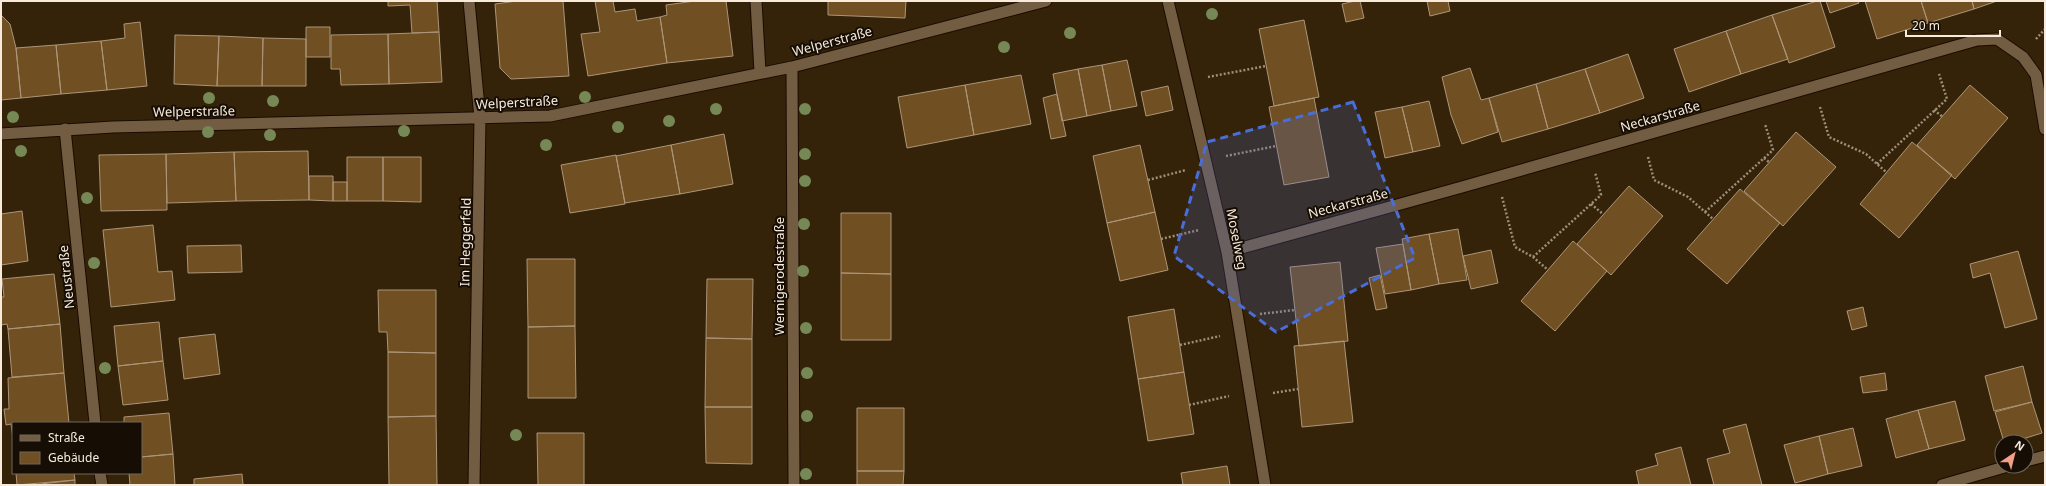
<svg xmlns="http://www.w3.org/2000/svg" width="2046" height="486" font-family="'Noto Sans',sans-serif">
<rect width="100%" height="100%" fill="#352309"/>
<path fill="#704f22" stroke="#ac9579" d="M388,1H437L439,32L412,33L410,5L388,6Z
M517,1H563L569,76L511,79L500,68L495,4Z
M595,1H613L615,12L635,9L637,21L660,17L667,63L588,76L581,34L600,32Z
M695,1H726L733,56L667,63L660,17L667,15L666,5Z
M828,1H906L905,18L828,15Z
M1355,1H1360L1364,18L1346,22L1342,4Z
M1427,1H1448L1450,11L1430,16Z
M1817,1H1820L1835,47L1789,63L1772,15Z
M1826,1H1858L1859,3L1830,13Z
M1865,1H1921L1928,23L1877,39Z
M1921,1H1972L1974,9L1928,23Z
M1972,1H1997L1974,9Z
M1,15L10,24L16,48L21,98L1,100Z
M1772,15L1788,59L1741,74L1726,31Z
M1304,20L1319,97L1274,106L1259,29Z
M140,22L147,86L107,90L101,41L125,38L124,24Z
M306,27H330V57H306Z
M1726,31L1741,74L1689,92L1674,49Z
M439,32L442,82L389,84L388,34Z
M388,34L389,84L341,85L340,69H331V35Z
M175,35L219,36L217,86L174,84Z
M219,36L263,38L262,86H217Z
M263,38L306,39V86H262Z
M101,41L107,90L61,94L56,45Z
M56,45L61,94L21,98L16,48Z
M1628,54L1644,98L1600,113L1585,69Z
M1127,60L1137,106L1111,111L1102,65Z
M1102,65L1111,111L1087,116L1078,69Z
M1470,68L1481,100L1489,98L1498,132L1462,144L1451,115L1442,77Z
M1078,69L1087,116L1062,121L1053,74Z
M1585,69L1600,113L1548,129L1536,84Z
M1021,75L1031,124L974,135L965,85Z
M1536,84L1548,129L1502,142L1489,98Z
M965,85L974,135L907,148L898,97Z
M1970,85L2008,118L1955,179L1917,145Z
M1168,86L1173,110L1146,116L1141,92Z
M1057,94L1066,136L1051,139L1043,98Z
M1314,98L1329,177L1284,185L1269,107Z
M1429,101L1440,146L1413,152L1402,107Z
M1402,107L1413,152L1385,158L1375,112Z
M1796,132L1836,167L1783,226L1744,191Z
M724,134L733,184L680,194L671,145Z
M1912,142L1952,175L1899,238L1860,204Z
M671,145L680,194L625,203L616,156Z
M1140,145L1155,212L1107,223L1093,156Z
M308,151L309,200L236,201L234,152Z
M234,152L236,201L167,203L166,154Z
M166,154L167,210L101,211L99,155Z
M616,155L625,204L570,213L561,165Z
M347,157H383V201H347Z
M383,157H421V202L383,201Z
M309,176H333V201L309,200Z
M333,182H347V201H333Z
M1629,186L1663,216L1611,275L1577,244Z
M1740,189L1780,223L1727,284L1687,249Z
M22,211L28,261L1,265V214Z
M1155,212L1168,270L1120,281L1107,223Z
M841,213H891V274L841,273Z
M153,225L158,272L172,271L175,300L111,307L103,230Z
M1458,229L1467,280L1439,284L1429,234Z
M1429,234L1439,284L1411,290L1402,239Z
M1573,241L1607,271L1555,331L1521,301Z
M1403,244L1411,290L1385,294L1376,248Z
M241,245L242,272L188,273L187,246Z
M1491,250L1498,283L1471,289L1463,256Z
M2018,251L2037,319L2005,328L1990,273L1973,278L1970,264Z
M527,259H575V326L528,327Z
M1340,262L1348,341L1299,346L1290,267Z
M841,273L891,274V340H841Z
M54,274L60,324L8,329L7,324L1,325V297H4L2,279Z
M1380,275L1387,308L1376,310L1369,278Z
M707,279H753L752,339L706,338Z
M378,290H436V353L388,352L387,332H379Z
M1863,307L1867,326L1852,330L1847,311Z
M1174,309L1184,372L1138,379L1128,317Z
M159,322L163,361L118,366L114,326Z
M60,324L64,373L12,377L8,329Z
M575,326L576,398H528V327Z
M215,334L220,374L184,379L179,338Z
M706,338L752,339V407H705Z
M1344,341L1353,422L1302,427L1294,346Z
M388,352L436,353V416L388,417Z
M163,361L168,400L123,405L118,366Z
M2023,366L2032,402L1994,411L1985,376Z
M1184,372L1194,434L1148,441L1138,379Z
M64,373L69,423H13V438L11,424L6,425L4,409H9L8,378Z
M1885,373L1887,390L1863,393L1860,377Z
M1955,401L1965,440L1929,449L1918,410Z
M2032,402L2042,433L2013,442H2004L1995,412Z
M705,407H752V464L706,463Z
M857,408H904V471H857Z
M1918,410L1929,449L1896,458L1886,419Z
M169,413L173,454L141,457V423H124V417Z
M436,416L437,485H389L388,417Z
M1746,424L1762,485H1714L1707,459L1730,453L1723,430Z
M1853,428L1862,466L1828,474L1819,436Z
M537,433H584V485H538Z
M1819,436L1828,474L1795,483L1784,445Z
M1681,447L1691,485H1639L1636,471L1658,465L1655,454Z
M173,454L175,485H130L129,473H141V457Z
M1227,466L1230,485H1183L1181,473Z
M857,471H904L903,485H857Z
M16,473H74L75,480L17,485Z
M242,474L243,485H194V479Z
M75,480V485H32Z"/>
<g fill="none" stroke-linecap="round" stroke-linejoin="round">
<g stroke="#1c0b00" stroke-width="13">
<path id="minor" d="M469,1L480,118L474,485
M756,1L760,72
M1168,1L1227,252L1265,485
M792,67L794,485
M65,129L95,423
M1,134L113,127L550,116L792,67L1046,1
M1227,252L1462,187L1977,40L1997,39L2023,57L2036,75L2045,129
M2026,461L2045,456
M100,473L102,485
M1942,485L2008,466"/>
</g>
<path stroke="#9e8e7a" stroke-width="2.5" stroke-dasharray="2 2" stroke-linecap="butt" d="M2036,39L2045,29
M1208,77L1266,66
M1820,107L1829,137L1866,154L1886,172
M1934,110L1943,117
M1226,156L1276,146
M1648,157L1654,180L1688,197L1713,219
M1764,158L1769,162
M1877,164L1947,99L1939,74
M1148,180L1186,170
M1502,197L1515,247L1533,257L1548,270
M1591,204L1603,214
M1705,212L1773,150L1765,124
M1161,239L1199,230
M1533,257L1601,195L1595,172
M1260,314L1295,310
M1180,345L1220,336
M1273,393L1298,389
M1189,405L1229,396"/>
<use href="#minor" stroke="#725d43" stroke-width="11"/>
</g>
<g fill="#768856">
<circle cx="1212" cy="14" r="6"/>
<circle cx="1070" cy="33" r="6"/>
<circle cx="1004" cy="47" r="6"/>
<circle cx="585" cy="97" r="6"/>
<circle cx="209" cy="98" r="6"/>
<circle cx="546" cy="100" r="6"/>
<circle cx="273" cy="101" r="6"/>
<circle cx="716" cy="109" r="6"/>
<circle cx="805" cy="109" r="6"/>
<circle cx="13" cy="117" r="6"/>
<circle cx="669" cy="121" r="6"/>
<circle cx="618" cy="127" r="6"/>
<circle cx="404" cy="131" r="6"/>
<circle cx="208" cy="132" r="6"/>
<circle cx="270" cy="135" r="6"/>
<circle cx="546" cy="145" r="6"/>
<circle cx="21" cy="151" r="6"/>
<circle cx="805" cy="154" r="6"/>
<circle cx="805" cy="181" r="6"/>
<circle cx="87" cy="198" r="6"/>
<circle cx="804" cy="224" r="6"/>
<circle cx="94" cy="263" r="6"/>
<circle cx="803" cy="271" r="6"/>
<circle cx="806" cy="328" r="6"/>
<circle cx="105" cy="368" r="6"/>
<circle cx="807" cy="373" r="6"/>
<circle cx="807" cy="416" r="6"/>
<circle cx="516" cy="435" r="6"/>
<circle cx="806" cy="474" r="6"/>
</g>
<path fill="#496dd9" fill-opacity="0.2" stroke="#496dd9" stroke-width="3" stroke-dasharray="8 5" stroke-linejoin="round" d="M1353,102L1415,258L1276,332L1174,256L1207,142Z"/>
<g text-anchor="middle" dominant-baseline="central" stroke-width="4" stroke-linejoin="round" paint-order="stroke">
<g font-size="13" fill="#f8ebdc" stroke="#160e05">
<text transform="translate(832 41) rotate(-15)">Welperstraße</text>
<text transform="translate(517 102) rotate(-3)">Welperstraße</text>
<text transform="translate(194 111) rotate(-1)">Welperstraße</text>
<text transform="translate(1660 116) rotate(-16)">Neckarstraße</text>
<text transform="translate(1348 203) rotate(-15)">Neckarstraße</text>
<text transform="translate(1237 239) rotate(79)">Moselweg</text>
<text transform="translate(465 242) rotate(-89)">Im Heggerfeld</text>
<text transform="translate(779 276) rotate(-90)">Wernigerodestraße</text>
<text transform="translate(66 277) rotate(-96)">Neustraße</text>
</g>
</g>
<rect width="2046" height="486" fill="none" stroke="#f8ebdc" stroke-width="4"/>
<rect x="12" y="422" width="130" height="52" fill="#160e05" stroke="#70665b"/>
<rect x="20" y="435" width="20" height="6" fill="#725d43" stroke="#70665b"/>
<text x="48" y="442" font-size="12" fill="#f8ebdc">Straße</text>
<rect x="20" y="452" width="20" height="12" fill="#704f22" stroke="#70665b"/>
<text x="48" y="462" font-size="12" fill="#f8ebdc">Gebäude</text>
<g transform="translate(2014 454) rotate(35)"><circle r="19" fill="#160e05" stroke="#70665b"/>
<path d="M0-3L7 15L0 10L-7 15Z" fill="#f49e88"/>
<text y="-6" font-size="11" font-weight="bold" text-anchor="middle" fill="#f8ebdc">N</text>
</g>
<path d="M1906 30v6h94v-6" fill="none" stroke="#f8ebdc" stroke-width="2"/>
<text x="1912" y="30" font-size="12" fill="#f8ebdc" stroke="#160e05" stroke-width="3" paint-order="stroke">20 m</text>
</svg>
